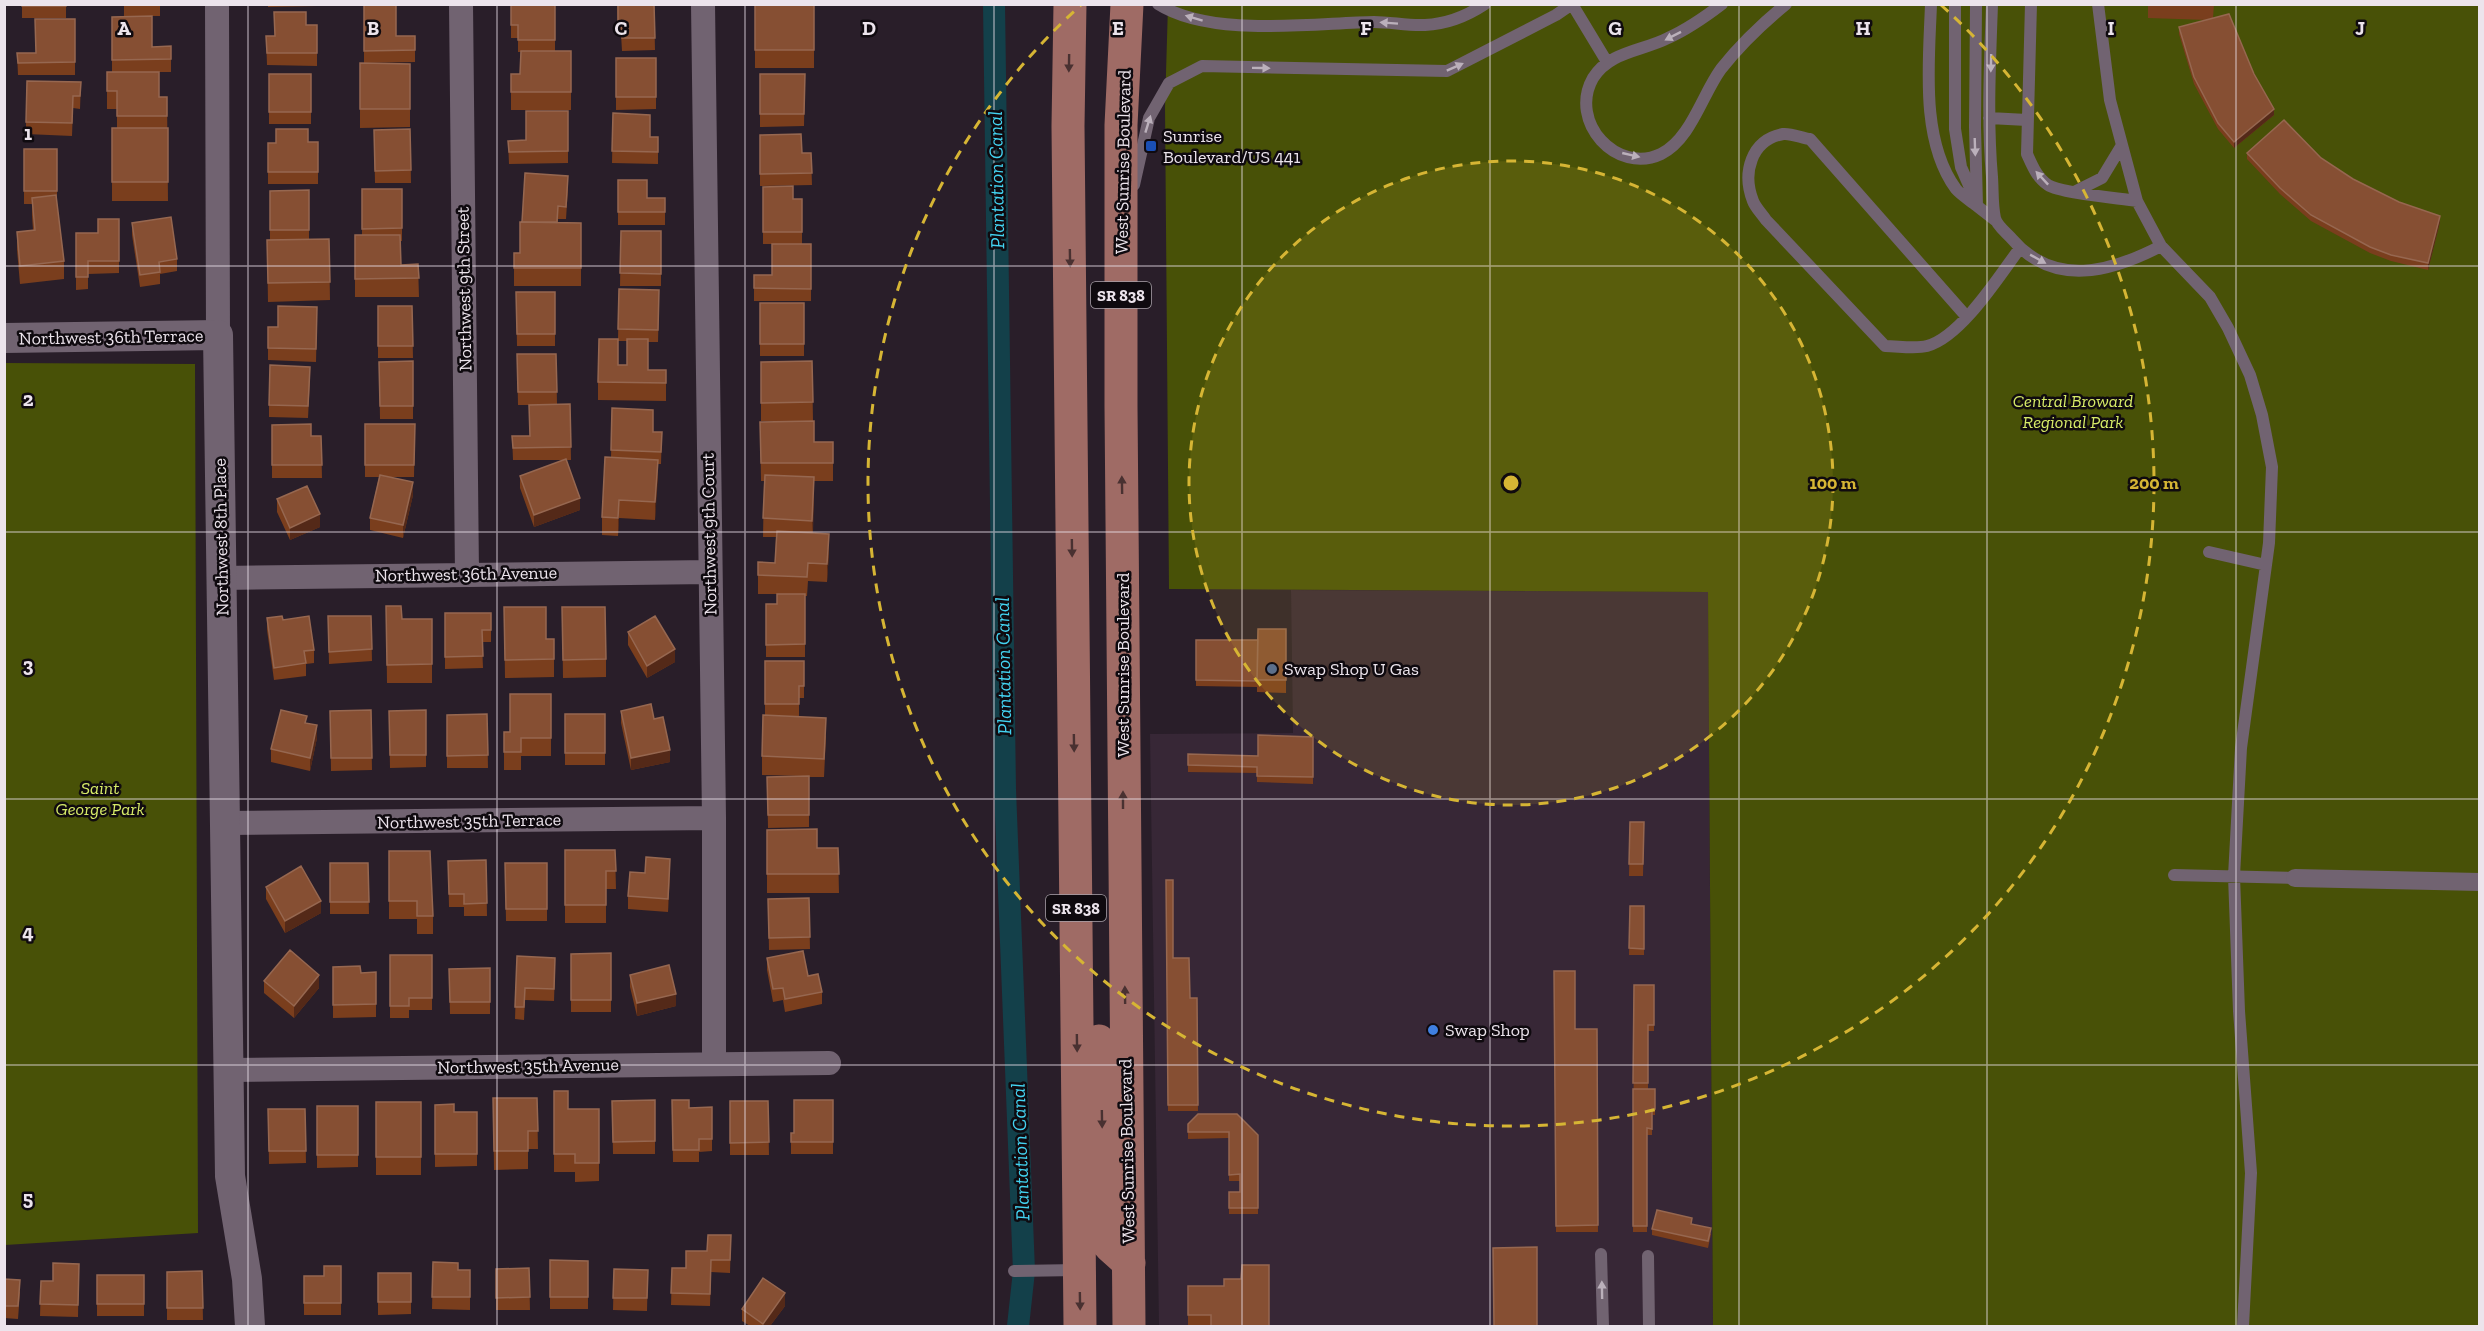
<svg xmlns="http://www.w3.org/2000/svg" width="2484" height="1331" font-family="'Zilla Slab',serif">
<rect width="100%" height="100%" fill="#291e29"/>
<path fill="#372736" d="M1291,590L1708,592L1713,1326H1159L1150,734L1293,733Z"/>
<path fill="#485107" d="M1168,5H2479V1326H1713L1708,592L1169,589L1165,107Z
M5,363L195,364L198,1233L5,1245Z"/>
<g fill="none" stroke-linecap="round" stroke-linejoin="round">
<path stroke="#13404a" stroke-width="22" d="M994,4L1005,790L1024,1271L1018,1326"/>
<path stroke="#716371" stroke-width="12" d="M1158,4C1211,38 1313,23 1374,22C1391,22 1408,26 1425,25C1446,24 1467,16 1485,4
M1572,4L1607,62
M1722,4C1705,17 1688,29 1668,38C1643,51 1610,51 1593,78C1568,122 1617,175 1661,154C1691,139 1702,95 1721,69C1739,46 1763,23 1786,4
M1931,4C1929,62 1920,140 1956,189C1961,195 1971,201 1977,206
M1955,4V129L1961,167L1975,199
M1976,4L1975,127L1977,206L1995,220
M1992,4C1990,62 1987,120 1992,177C1993,190 1992,205 1995,218C1997,226 2007,233 2012,239C2054,288 2111,272 2161,246
M2031,4L2027,154C2032,165 2037,178 2048,185C2060,193 2118,198 2137,201
M2098,4L2110,100L2137,201L2161,246L2210,297L2228,328L2250,375L2262,415L2272,467L2269,543L2241,748L2234,876L2239,1011L2251,1173L2243,1326
M1989,118L2027,120
M1134,185L1149,118L1169,83L1202,66L1447,71L1556,15L1572,4
M2076,191L2102,178L2122,145
M1966,316L1810,139C1802,138 1791,133 1783,134C1751,140 1742,173 1753,201C1755,207 1762,214 1766,220L1885,346C1898,346 1915,349 1927,346C1961,337 2000,275 2020,248
M2209,552L2266,565
M2174,875L2295,878
M1601,1254L1603,1326
M1648,1256L1649,1326
M1014,1271L1078,1270"/>
<path stroke="#716371" stroke-width="18" d="M2295,878L2480,882"/>
<path stroke="#716371" stroke-width="24" d="M217,4L218,335
M461,4L467,574
M703,4L714,818V1064
M222,578L710,572
M224,823L714,818
M227,1070L829,1063"/>
<path stroke="#716371" stroke-width="30" d="M4,338L218,335L230,1176L247,1279L250,1326"/>
<path stroke="#9f6b65" stroke-width="33" d="M1070,4L1068,126L1080,1326
M1127,4L1121,125V406L1129,1326
M1099,1041L1105,1233L1110,1246L1129,1263"/>
</g>
<path fill="#7a3e1d" fill-rule="evenodd" d="M22,4H66V18H22Z
M124,4H160V16H124Z
M268,4H317V6L268,7Z
M372,4H409V6H396V36H415V62L364,63V5Z
M511,4H555V51H571V110H511V74H520L521,52H518V38H511Z
M617,4H654L655,50L622,51L621,34H618Z
M755,4H814V68H755Z
M2148,4H2214L2213,18L2254,74L2274,115L2234,148L2218,129L2194,84L2179,34V27L2208,20L2148,18Z
M112,17L152,47L171,46V72H141L159,97H167L168,201H112V128H117V109H107V72H112Z
M75,19V75H18L17,53H36Z
M306,25H317V66L267,65L266,36H274Z
M616,58H656V109L616,110Z
M360,63L410,64V127L360,128Z
M269,74H311V124H269Z
M760,74H805L804,126L760,127Z
M81,82L80,109L73,108L72,136L26,134V122Z
M568,111V163L509,164L508,141L526,140Z
M613,113L650,137H658V164L612,163Z
M410,129L411,183H375L374,130Z
M760,135L802,153H811L812,185L760,186Z
M318,142V184H268V143Z
M24,149H57V204L64,261V279L20,284L17,250V232L33,230L32,216V204H24Z
M2247,153L2321,158L2353,179L2440,222L2428,270L2391,261L2370,253L2311,221L2280,194L2247,159Z
M618,180L647,198H665V225H618Z
M763,187L793,199H802V244H811V301H754V275H772V244H763Z
M568,188L566,219H558V222L581,223V286H514V253H520L522,222Z
M362,189H402V241H400L401,265L418,264L419,297H355V235H362Z
M309,190V239H329L330,300L268,302L267,240H270V191Z
M119,219V273L88,274V289L76,290V233H98Z
M132,223L177,259V271L160,274V284L140,287L132,235Z
M621,231H661V286H620Z
M619,289L659,302L658,342H648V370H666V401L598,400V382L618,339ZM618,341H627V365H618Z
M516,292H555V346H517Z
M760,303H804V356H760Z
M378,306H412L413,358H378Z
M317,320L316,362L268,360V327H278Z
M517,354H556L557,404H570L571,460H566L580,510L534,527L520,488V476L564,460H513L512,436H530L529,405H518Z
M413,361V419H380L379,362Z
M812,361L813,421H761V362Z
M310,379L308,418L269,417V405Z
M612,408L653,432H662L661,464H658L655,520L619,518L618,536L602,535V517L611,458Z
M760,422L814,442H833V481H814L813,533L829,552L827,582L808,581L807,596H805V657H766V604H777L778,594H758V562L775,563L776,537H763L764,481H761Z
M365,424H415L414,477H391L413,495L403,538L370,530V518L379,477H365Z
M272,425L311,436H321L322,478H272Z
M277,499L320,527L290,540L277,512Z
M386,606L402,619H432V683H387Z
M504,607L546,639H554V677L505,678Z
M562,607L606,659V677L563,678Z
M445,613H491V642H482L483,668L445,669Z
M328,616H371L372,661L329,664Z
M267,618L283,620L314,650V663L306,664V676L274,680L267,630Z
M1286,629V693L1257,692V687L1196,686V640H1258Z
M628,632L675,662L647,678L628,645Z
M765,661H804V698H799V716L826,736L824,777H809V827L768,828L767,777L802,776L762,775V756L765,715Z
M551,694V756H521V770H504V732H510Z
M371,710L372,770L331,771L330,711Z
M426,710V767L390,768L389,711Z
M621,711L654,719L670,762L631,770L621,723Z
M487,714L488,768H447V715Z
M565,714H605V765H565Z
M307,723L317,738L310,771L271,762V749Z
M1313,737V784L1257,782V773L1188,772V754L1258,756Z
M1630,822H1644L1643,876H1629Z
M767,830L817,848H838L839,893H767Z
M565,850H615L616,889H606V923H565Z
M389,851L433,916V934H417V919H389Z
M486,860L487,916H464V907H449L448,861Z
M330,863H368L369,914H330Z
M505,863H547V921H506Z
M670,871L668,912L628,909V896L645,873Z
M1166,880L1173,958L1190,998H1197L1198,1111H1168Z
M266,887L321,913L285,933L266,899Z
M809,898L810,949L769,950L768,899Z
M1630,906H1644V955H1629Z
M611,953V1012H571V954Z
M390,955H432V1010H409V1018H390Z
M517,956L555,970L554,1001L525,1000L524,1020L515,1019Z
M767,958L808,976L822,992V1004L785,1012L783,1000L773,1002L767,970Z
M333,967L361,973L376,972V1017L333,1018Z
M490,968V1014H450L449,969Z
M1554,971L1575,1029H1597L1598,1232H1556Z
M630,975L676,1006L637,1016L630,987Z
M264,981L319,988L294,1018L264,993Z
M1634,985H1654V1031H1648V1089H1655V1115H1652V1135H1647V1232H1633Z
M554,1091L568,1109H599V1181L575,1182V1172H554Z
M493,1098H537L538,1149H528V1169L494,1170Z
M655,1100V1154H613L612,1101Z
M672,1100L689,1108L712,1107V1151L699,1152V1162H673Z
M833,1100V1154H791V1133H794Z
M730,1101H768L769,1155H730Z
M376,1102H421V1175H376Z
M435,1105L454,1112H477V1166L435,1167Z
M317,1106H358V1167L317,1168Z
M268,1109H305L306,1163L269,1164Z
M1188,1124L1258,1135V1214H1229V1192H1240V1181H1229V1138L1188,1139Z
M1692,1224L1711,1234L1708,1248L1652,1235V1229Z
M731,1235L730,1273L711,1272L710,1306L671,1305L672,1268H686L707,1251Z
M550,1260L588,1261V1309H550Z
M433,1262L458,1270H470V1310L432,1309Z
M79,1264L78,1317L40,1316L41,1281H53Z
M341,1266V1315H304V1276H324Z
M529,1268L530,1310H496V1269Z
M614,1269L648,1270L647,1311L613,1310Z
M202,1271L203,1320H167V1272Z
M378,1273H411V1314L378,1315Z
M97,1275H144V1316H97Z
M4,1279L20,1292L18,1319L4,1318Z
M1188,1286L1269,1326H1188Z
M785,1306L770,1326H750L742,1321V1309Z"/>
<path fill="#542918" d="M2274,109V115L2234,148V142Z
M2440,216V222L2428,270V263Z
M658,460V479L655,520V502Z
M814,477V495L812,539V521Z
M413,482V495L403,538V525Z
M580,498V510L534,527V515Z
M619,500V518L618,536V518Z
M320,514V527L290,540V528Z
M829,534V552L827,582V564Z
M675,649V662L647,678V666Z
M317,725V738L310,771V758Z
M670,750V762L631,770V758Z
M670,859V871L668,912V899Z
M321,901V913L285,933V921Z
M319,975V988L294,1018V1006Z
M676,994V1006L637,1016V1003Z
M785,1293V1306L770,1326H763V1324Z"/>
<path fill="#864f33" stroke="#966750" stroke-width="1.5" d="M22,4H66V6H22Z
M511,4H555V40H518V25H511Z
M618,4H654L655,38H622L621,21H618Z
M755,4H814V50H755Z
M364,5H396V36H415V50L364,51Z
M274,12H306V25H317V53H267L266,36H275Z
M2229,14L2254,74L2274,109L2234,142L2218,123L2194,77L2179,27Z
M152,16V47L171,46V59L112,60V17Z
M35,19H75V62L18,63L17,53H36Z
M521,51H571V92H511V74H520Z
M616,58H656V97H616Z
M360,63L410,64V109H360Z
M107,72H159V97H167V116H117V91H107Z
M269,74H311V112H269Z
M760,74H805L804,114H760Z
M27,81L81,82L80,96H73L72,123L26,122Z
M526,111H568V151L509,152L508,141L526,140Z
M613,113L650,115V137H658V152L612,151Z
M2284,120L2321,158L2353,179L2399,202L2440,216L2428,263L2391,255L2370,247L2311,215L2280,188L2247,153Z
M112,128H168V182H112Z
M276,129H308V142H318V172H268V143H276Z
M410,129L411,170L375,171L374,130Z
M801,134L802,153H811L812,173L760,174V135Z
M24,149H57V191H24Z
M525,173L568,176L566,207L558,206L557,222H522Z
M618,180H647V198H665V212H618Z
M793,186V199H802V232H763V187Z
M362,189H402V228L362,229Z
M309,190V230H270V191Z
M56,195L64,261L20,266L17,232L35,230L32,198Z
M171,217L177,259L159,262L160,272L140,275L132,223Z
M98,219H119V261H88V277H76V233H98Z
M520,222L581,223V268H514V253H520Z
M621,231H661V274L620,273Z
M355,235H400L401,265L418,264L419,278L355,279Z
M329,239L330,282L268,283L267,240Z
M772,244H811V289L754,288V275H772Z
M619,289L659,290L658,330L618,329Z
M516,292H555V334H517Z
M760,303H804V344H760Z
M278,306L317,307L316,349L268,348V327H278Z
M378,306H412L413,346H378Z
M599,339H618V365H627V339H648V370H666V383L598,382Z
M517,354H556L557,392H518Z
M413,361V406H380L379,362Z
M812,361L813,402L761,403V362Z
M270,365L310,367L308,406L269,405Z
M570,404L571,447L513,448L512,436H530L529,405Z
M612,408L653,410V432H662L661,452L611,450Z
M814,421V442H833V463H761L760,422Z
M311,424V436H321L322,465H272V425Z
M365,424H415L414,465H365Z
M605,457L658,460L655,502L619,500L618,518L602,517Z
M566,459L580,498L534,515L520,476Z
M380,475L413,482L403,525L370,518Z
M765,475L814,477L812,521L763,518Z
M307,486L320,514L290,528L277,499Z
M777,531L829,534L827,564L808,563L807,577L758,575V562L775,563Z
M777,594H805V644L766,645V604H777Z
M386,606H401L402,619H432V664L387,665Z
M504,607H546V639H554V659L505,660Z
M562,607H605L606,659L563,660Z
M445,613H491V630H482L483,656L445,657Z
M282,616L283,620L309,616L314,650L304,651L306,663L274,668L267,618Z
M328,616H371L372,649L329,652Z
M655,616L675,649L647,666L628,632Z
M1258,629H1286V680H1257Z
M1196,640H1258L1257,681L1196,680Z
M765,661H804V686H799V704H765Z
M510,694H551V738H521V752H504V732H510Z
M651,704L654,719L663,717L670,750L631,758L621,711Z
M281,710L307,716L305,723L317,725L310,758L271,749Z
M371,710L372,758H331L330,711Z
M426,710V755H390L389,711Z
M487,714L488,755L447,756V715Z
M565,714H605V753H565Z
M763,715L826,718L824,759L762,756Z
M1258,735L1313,737V777L1257,776V767L1188,765V754L1258,756Z
M809,776V815H768L767,777Z
M1630,822H1644L1643,864H1629Z
M817,829V848H838L839,874H767V830Z
M565,850H615L616,871H606V905H565Z
M389,851H430L433,916H417V901H389Z
M646,857L670,859L668,899L628,896L630,872L645,873Z
M486,860L487,903L464,904V894H449L448,861Z
M330,863H368L369,902H330Z
M505,863H547V909H506Z
M301,866L321,901L285,921L266,887Z
M1166,880H1173V958H1189L1190,998H1197L1198,1105H1168Z
M809,898L810,937L769,938L768,899Z
M1630,906H1644V949L1629,948Z
M290,950L319,975L294,1006L264,981Z
M803,951L808,976L818,974L822,992L785,999L783,988L773,989L767,958Z
M611,953V1000H571V954Z
M390,955H432V998H409V1006H390Z
M517,956L555,958L554,989L525,988L524,1007H515Z
M669,965L676,994L637,1003L630,975Z
M360,966L361,973L376,972V1004L333,1005V967Z
M490,968V1002H450L449,969Z
M1554,971H1575V1029H1597L1598,1225L1556,1226Z
M1634,985H1654V1025H1648V1083H1633Z
M1633,1089H1655V1109H1652V1129L1647,1128V1226H1633Z
M554,1091H568V1109H599V1163H575V1154H554Z
M493,1098H537L538,1131H528V1151H494Z
M655,1100V1141L613,1142L612,1101Z
M672,1100H689V1108L712,1107V1139H699V1150H673Z
M794,1100H833V1142H791V1133H794Z
M730,1101H768L769,1142L730,1143Z
M376,1102H421V1157H376Z
M454,1104V1112H477V1154H435V1105Z
M317,1106H358V1155H317Z
M268,1109H305L306,1151H269Z
M1198,1114H1237L1258,1135V1208H1229V1192H1240V1174L1229,1175V1132H1188V1124Z
M1657,1210L1692,1218L1691,1224L1711,1228L1708,1241L1652,1229Z
M708,1235H731L730,1260H711L710,1294L671,1293L672,1268H686V1251H707Z
M1537,1247V1326H1494L1493,1248Z
M550,1260L588,1261V1297H550Z
M433,1262L458,1263V1270H470V1297H432Z
M53,1263L79,1264L78,1305L40,1304L41,1281H53Z
M1242,1265H1269V1326H1211V1315H1188V1286H1224V1279H1241Z
M324,1266H341V1303H304V1276H324Z
M529,1268L530,1297L496,1298V1269Z
M614,1269L648,1270L647,1298H613Z
M202,1271L203,1308H167V1272Z
M378,1273H411V1302H378Z
M97,1275H144V1304H97Z
M763,1278L785,1293L763,1324L742,1309Z
M4,1279L20,1280L18,1306H4Z"/>
<defs><path id="oneway-solid" d="M-6-.8H1V-3.2L6.5 0L1 3.2V.8H-6Z" transform="scale(1.5)"/></defs>
<g fill="#bbb0bb">
<use href="#oneway-solid" transform="translate(1194 18) rotate(-163)"/>
<use href="#oneway-solid" transform="translate(1389 23) rotate(-176)"/>
<use href="#oneway-solid" transform="translate(1673 36) rotate(153)"/>
<use href="#oneway-solid" transform="translate(1991 63) rotate(91)"/>
<use href="#oneway-solid" transform="translate(1455 67) rotate(-24)"/>
<use href="#oneway-solid" transform="translate(1261 68) rotate(1)"/>
<use href="#oneway-solid" transform="translate(1148 124) rotate(-73)"/>
<use href="#oneway-solid" transform="translate(1975 147) rotate(88)"/>
<use href="#oneway-solid" transform="translate(1631 155) rotate(13)"/>
<use href="#oneway-solid" transform="translate(2042 178) rotate(-133)"/>
<use href="#oneway-solid" transform="translate(2038 259) rotate(29)"/>
<use href="#oneway-solid" transform="translate(1602 1290) rotate(-91)"/>
</g>
<g fill="#493131">
<use href="#oneway-solid" transform="translate(1069 63) rotate(91)"/>
<use href="#oneway-solid" transform="translate(1070 258) rotate(89)"/>
<use href="#oneway-solid" transform="translate(1122 485) rotate(-91)"/>
<use href="#oneway-solid" transform="translate(1072 548) rotate(89)"/>
<use href="#oneway-solid" transform="translate(1074 743) rotate(89)"/>
<use href="#oneway-solid" transform="translate(1123 800) rotate(-90)"/>
<use href="#oneway-solid" transform="translate(1125 995) rotate(-91)"/>
<use href="#oneway-solid" transform="translate(1077 1043) rotate(89)"/>
<use href="#oneway-solid" transform="translate(1102 1119) rotate(89)"/>
<use href="#oneway-solid" transform="translate(1080 1301) rotate(89)"/>
</g>
<path fill="none" stroke="#ece4ec" stroke-width="1.5" stroke-opacity="0.55" d="M248,4V1326M497,4V1326M745,4V1326M994,4V1326M1242,4V1326M1490,4V1326M1739,4V1326M1987,4V1326M2236,4V1326M4,266H2480M4,532H2480M4,799H2480M4,1065H2480"/>
<circle cx="1511" cy="483" r="322" fill="#d6b534" fill-opacity=".12"/>
<g fill="none" stroke="#d6b534" stroke-width="3" stroke-dasharray="10 8">
<circle cx="1511" cy="483" r="322"/>
<path d="M1941 5A643 643 0 1 1 1081 5"/>
</g>
<rect fill="#1a4fb4" stroke="#0f0a0f" stroke-width="2" x="1145" y="140" width="12" height="12" rx="3"/>
<circle fill="#5c6f8a" stroke="#0f0a0f" stroke-width="2" cx="1272" cy="669" r="6"/>
<circle fill="#3f7fe0" stroke="#0f0a0f" stroke-width="2" cx="1433" cy="1030" r="6"/>
<g text-anchor="middle" dominant-baseline="central" stroke-width="5" stroke-linejoin="round" paint-order="stroke">
<g fill="#0f0a0f" stroke="#aaa3aa" stroke-width="1.5">
<rect x="1091" y="282" width="60" height="26" rx="4.5"/>
<rect x="1046" y="895" width="60" height="26" rx="4.5"/>
</g>
<g font-size="16" font-weight="bold" fill="#ece4ec">
<text x="1121" y="295">SR 838</text>
<text x="1076" y="908">SR 838</text>
</g>
<g font-size="18" fill="#ece4ec" stroke="#0f0a0f" text-anchor="start">
<text x="1163" y="136">Sunrise<tspan x="1163" dy="21">Boulevard/US 441</tspan></text>
<text x="1284" y="669">Swap Shop U Gas</text>
<text x="1445" y="1030">Swap Shop</text>
</g>
<g font-size="18" fill="#ece4ec" stroke="#0f0a0f">
<text transform="translate(1123 162) rotate(-89)">West Sunrise Boulevard</text>
<text transform="translate(464 289) rotate(-91)">Northwest 9th Street</text>
<text transform="translate(111 337) rotate(-1)">Northwest 36th Terrace</text>
<text transform="translate(709 534) rotate(-91)">Northwest 9th Court</text>
<text transform="translate(221 537) rotate(-91)">Northwest 8th Place</text>
<text transform="translate(466 574) rotate(-1)">Northwest 36th Avenue</text>
<text transform="translate(1123 665) rotate(-90)">West Sunrise Boulevard</text>
<text transform="translate(469 821) rotate(-1)">Northwest 35th Terrace</text>
<text transform="translate(528 1066) rotate(-1)">Northwest 35th Avenue</text>
<text transform="translate(1127 1151) rotate(-91)">West Sunrise Boulevard</text>
</g>
<g font-size="18" font-style="italic" fill="#d7eb68" stroke="#0f0a0f">
<text x="2073" y="401">Central Broward<tspan x="2073" dy="21">Regional Park</tspan></text>
<text x="100" y="788">Saint<tspan x="100" dy="21">George Park</tspan></text>
</g>
<g font-size="20" font-style="italic" fill="#43d3f1" stroke="#0f0a0f">
<text transform="translate(996 180) rotate(-91)">Plantation Canal</text>
<text transform="translate(1003 666) rotate(-91)">Plantation Canal</text>
<text transform="translate(1020 1152) rotate(-92)">Plantation Canal</text>
</g>
</g>
<g font-size="20" text-anchor="middle" font-weight="bold" fill="#ece4ec" stroke="#0f0a0f" stroke-width="5" stroke-linejoin="round" paint-order="stroke">
<text x="124" y="35">A</text>
<text x="373" y="35">B</text>
<text x="621" y="35">C</text>
<text x="869" y="35">D</text>
<text x="1118" y="35">E</text>
<text x="1366" y="35">F</text>
<text x="1615" y="35">G</text>
<text x="1863" y="35">H</text>
<text x="2111" y="35">I</text>
<text x="2360" y="35">J</text>
<text x="28" y="140">1</text>
<text x="28" y="406">2</text>
<text x="28" y="672">3</text>
<text x="28" y="939">4</text>
<text x="28" y="1205">5</text>
</g>
<circle cx="1511" cy="483" r="9" fill="#d6b534" stroke="#0f0a0f" stroke-width="3"/>
<g font-size="18" text-anchor="middle" font-weight="bold" fill="#d6b534" stroke="#0f0a0f" stroke-width="5" stroke-linejoin="round" paint-order="stroke">
<text x="1833" y="489">100 m</text>
<text x="2154" y="489">200 m</text>
</g>
<rect width="2484" height="1331" fill="none" stroke="#ece4ec" stroke-width="12"/>
</svg>
